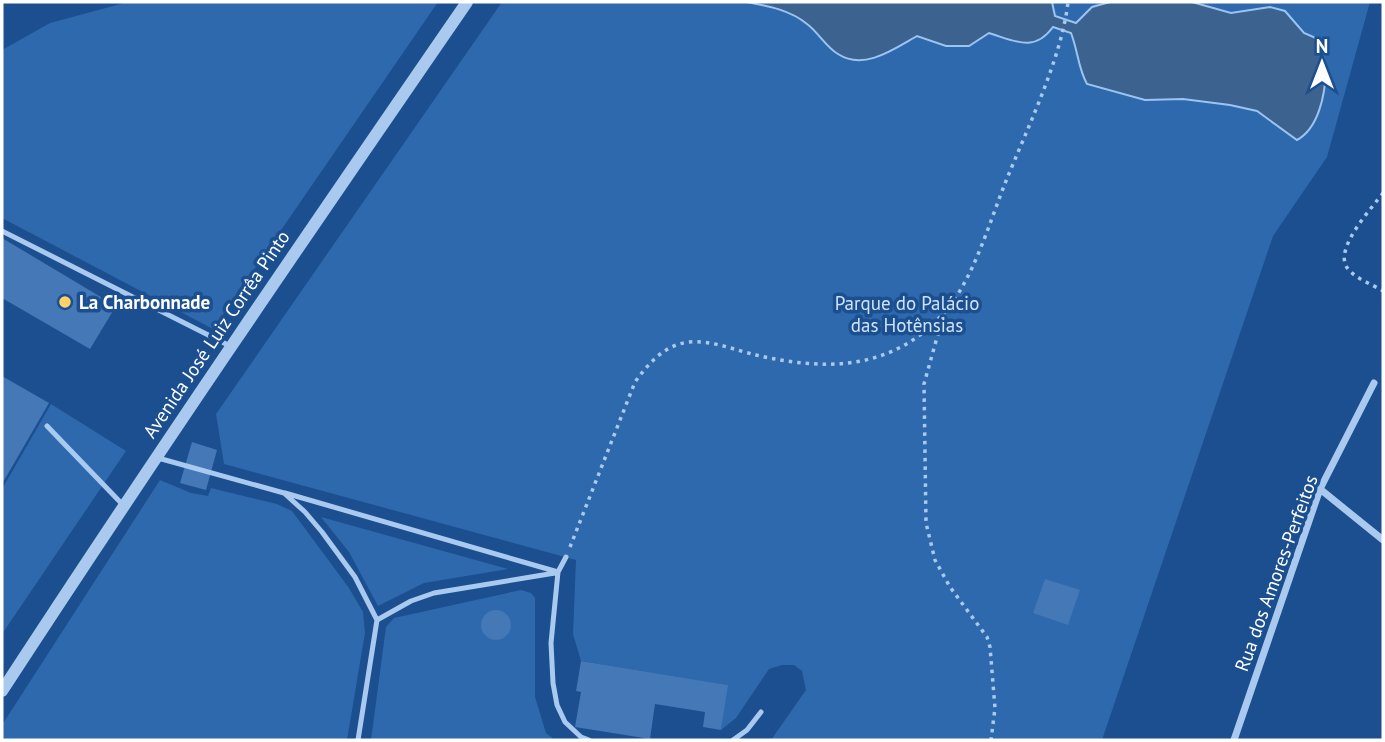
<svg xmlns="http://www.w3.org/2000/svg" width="1385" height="742" font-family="'PT Sans',sans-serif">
<rect width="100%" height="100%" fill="#1b4f8f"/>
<path fill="#2e69ad" d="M128,2H438L213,329L2,218V50L50,23Z
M502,2H1370L1327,157L1273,236L1102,740H771L806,690L802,671L794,665H782L769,669L736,718L721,730L727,685L581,661L573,634L576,560L224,464L216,414Z
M51,404L126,451L2,634V489Z
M160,480L191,493L208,496L211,488L277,504L292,511L349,588L363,612L365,633L347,740H2V725Z
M321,517L508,569L424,583L378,606L349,552Z
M521,590L531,593L535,598V697L546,733L555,740H371L386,627L394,618Z"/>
<path fill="#3c6290" stroke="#9cc4f0" stroke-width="2" d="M747,2H1052L1055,16L1076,23L1092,7L1110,2H1192L1231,13L1270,7L1285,11L1304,33L1318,39C1320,49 1326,61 1326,71C1325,94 1319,128 1297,140L1257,111L1230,105L1183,99L1145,100L1087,84C1078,68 1078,51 1071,33L1053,27C1034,53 1015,41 989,33L969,46H946L917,36C894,49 864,71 838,54C826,47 818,32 807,24C790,10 768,6 747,2Z"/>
<path fill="#4478b7" d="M2,238L116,306L90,349L2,298Z
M2,376L49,403L2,484Z
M192,442L217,450L206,490L180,483Z
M1045,579L1080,590L1068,625L1033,613Z
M481 625a15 15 0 1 1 30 0a15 15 0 1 1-30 0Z
M581,661L728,685L721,730L703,727L705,712L655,704L650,739L575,727L581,692L576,691Z"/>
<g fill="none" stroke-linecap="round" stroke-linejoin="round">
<path stroke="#a9c9ee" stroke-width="3.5" stroke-dasharray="3.5 5" stroke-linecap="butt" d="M1383,193C1372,208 1336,246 1346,266C1353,278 1372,284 1383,291
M943,316L924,384L926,523L935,560L950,587L987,637L990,647L995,708L991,740
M570,547L635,382C649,363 664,345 689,342C711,340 735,350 756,355C825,371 890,371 942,315C973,282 989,223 1006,181C1027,129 1062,57 1068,2"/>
<path stroke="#a9c9ee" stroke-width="5" d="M2,231L230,346
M47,426L123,505
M158,458L284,493L305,512L322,532L355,577L377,620L358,740
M285,493L558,572
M566,557L558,572L551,643L553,683L557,705L565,722L581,737L589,740
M377,620L411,601L434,593L555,573
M733,740L747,730L761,712"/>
<path stroke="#a9c9ee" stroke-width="7" d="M1320,489L1383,540
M1234,740L1320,489L1374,383"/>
<path stroke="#a9c9ee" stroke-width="12" d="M2,691C153,459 310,230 467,2"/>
</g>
<circle fill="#ffd166" stroke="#1b4f8f" stroke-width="2.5" cx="65" cy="302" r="7"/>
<g text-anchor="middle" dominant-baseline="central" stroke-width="7" stroke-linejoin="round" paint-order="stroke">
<g font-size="19" font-weight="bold" fill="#fff" stroke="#1b4f8f" text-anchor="start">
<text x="79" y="302">La Charbonnade</text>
</g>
<g font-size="19" fill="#cfe3fa" stroke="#1b4f8f">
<text x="907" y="303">Parque do Palácio<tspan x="907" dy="22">das Hotênsias</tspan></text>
</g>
<g font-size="19" fill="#fff" stroke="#1b4f8f">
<text transform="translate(216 334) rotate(-56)">Avenida José Luiz Corrêa Pinto</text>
<text transform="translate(1276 573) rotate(-70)">Rua dos Amores-Perfeitos</text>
</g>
</g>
<rect width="1385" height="742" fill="none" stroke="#ffffff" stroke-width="7"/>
<g transform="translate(1322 63)" stroke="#1b4f8f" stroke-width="5" paint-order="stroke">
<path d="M0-5L12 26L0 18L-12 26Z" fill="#ffffff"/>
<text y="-10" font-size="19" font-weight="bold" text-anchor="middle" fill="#ffffff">N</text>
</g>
</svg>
